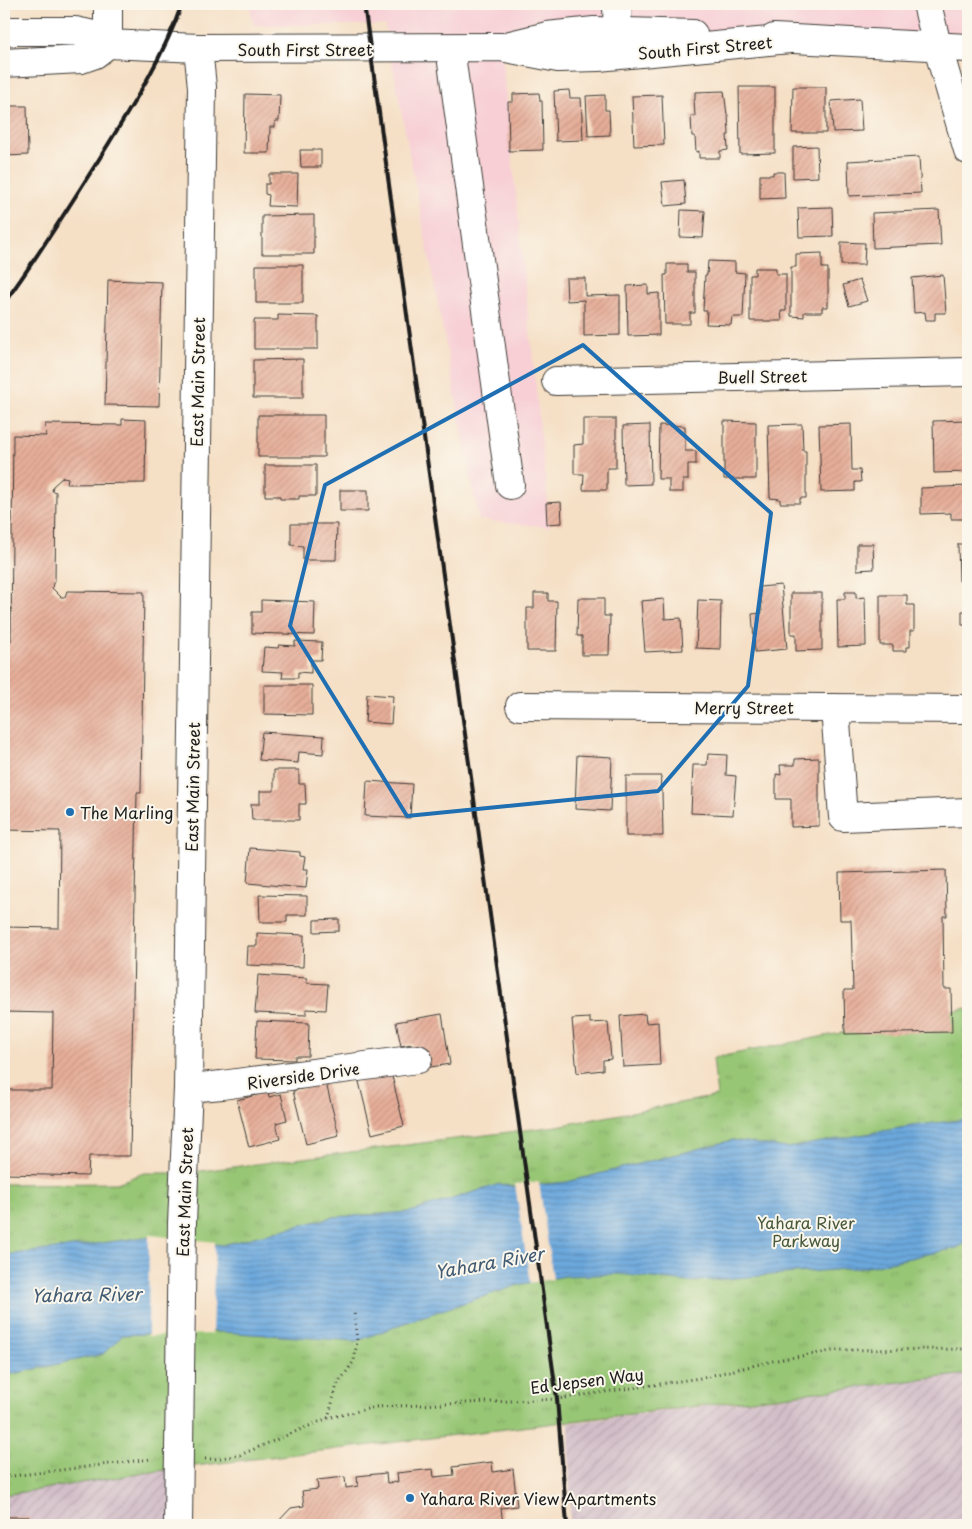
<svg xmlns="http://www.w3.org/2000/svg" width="972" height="1529" font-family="'Playpen Sans',sans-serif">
<defs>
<pattern id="industrial-furrows" width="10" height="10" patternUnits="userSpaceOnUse" patternTransform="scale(1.25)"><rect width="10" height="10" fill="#d2bdc8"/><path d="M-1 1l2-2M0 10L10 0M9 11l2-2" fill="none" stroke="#b4a2ab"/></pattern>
<pattern id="grass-tufts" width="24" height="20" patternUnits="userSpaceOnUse" patternTransform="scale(1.25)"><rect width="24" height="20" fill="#97c675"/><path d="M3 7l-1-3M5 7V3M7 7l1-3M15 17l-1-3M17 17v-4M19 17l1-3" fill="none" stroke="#82aa65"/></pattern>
<pattern id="water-rules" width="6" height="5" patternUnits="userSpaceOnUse" patternTransform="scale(1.25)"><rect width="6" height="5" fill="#6ca8dd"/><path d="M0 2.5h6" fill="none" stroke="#5888b2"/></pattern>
<pattern id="building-hatch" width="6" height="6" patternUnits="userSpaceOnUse" patternTransform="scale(1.25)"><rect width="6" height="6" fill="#e6ae99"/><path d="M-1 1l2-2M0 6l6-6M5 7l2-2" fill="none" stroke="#c59583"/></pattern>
</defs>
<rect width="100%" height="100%" fill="#fbf7ec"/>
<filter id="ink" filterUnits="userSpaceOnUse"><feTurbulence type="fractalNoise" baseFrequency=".02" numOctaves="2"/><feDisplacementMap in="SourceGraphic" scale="10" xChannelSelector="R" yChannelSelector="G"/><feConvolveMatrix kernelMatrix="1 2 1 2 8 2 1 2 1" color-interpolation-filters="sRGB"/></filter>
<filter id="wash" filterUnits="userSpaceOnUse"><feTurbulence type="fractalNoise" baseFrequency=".0096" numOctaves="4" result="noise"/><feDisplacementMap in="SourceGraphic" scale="20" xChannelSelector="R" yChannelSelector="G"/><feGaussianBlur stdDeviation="1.12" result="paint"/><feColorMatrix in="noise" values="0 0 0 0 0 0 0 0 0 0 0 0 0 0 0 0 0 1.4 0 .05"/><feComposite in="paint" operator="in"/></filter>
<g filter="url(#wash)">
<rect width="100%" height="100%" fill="#f5dfc5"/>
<path fill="#f7cfd5" d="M250,4H968V48L501,47L550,527L479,520L385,25H253Z"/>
<path fill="url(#industrial-furrows)" d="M968,1374V1525H570L569,1423Z
M178,1468V1525H4V1495Z"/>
<path fill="url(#grass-tufts)" stroke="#5a7148" d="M968,1008V1374L178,1468L4,1495V1184L117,1183L144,1173H185L557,1126L717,1096L713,1058Z"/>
<path fill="url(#water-rules)" stroke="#44627c" d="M968,1119V1242L957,1248L867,1267L688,1282L619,1274L565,1276L522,1284L421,1317L357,1341L206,1331L123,1335L103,1354L4,1376V1255L89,1245L144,1237L223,1245L333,1217L410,1212L500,1184L514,1187L567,1182L733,1140L787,1148L911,1126Z"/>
<path fill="#f5dfc5" d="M539,1182L553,1279L530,1283L515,1184Z
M149,1235L215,1242L212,1334L148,1336Z"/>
<g id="blocks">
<path fill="url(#building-hatch)" d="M739,87H775V153L740,154Z
M793,87H826V133H792Z
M569,90L570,98H581L583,140L556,141L554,91Z
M724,91L727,115H728L729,135H727L728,150L720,151V158H699V151L696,152L695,136H692L691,116H695L694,100H695V92Z
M539,93L540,101H542L543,150L509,151L508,102H513V94Z
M245,94L280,95L279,121H275V127H270L269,153H244Z
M605,95V110H609L610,135L588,136L586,96Z
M662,95L664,145L634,146L632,96Z
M860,99L862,131L833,132L831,101Z
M4,106H27L28,155L4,156Z
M817,146L818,177L793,178V147Z
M300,150H321V167H301Z
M919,157L921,193L849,196L848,161Z
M773,172H784L785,198L760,199V175H773Z
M269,174H298L297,207L268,206L269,195L265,194V184H269Z
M684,180L686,204L665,206L662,182Z
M832,207L833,236L799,237L798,208Z
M681,210L705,211L703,238L680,237Z
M939,210L941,245L873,248L872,213Z
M314,215V254H262V216Z
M841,242L865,243L864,265H841Z
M822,253V268H828V307H822V312H804V317L791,316V267H796V254Z
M708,261L735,262V272L745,273L743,317H732L731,325L706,324L707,311H703L705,275H707Z
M667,264H687V272H695V313H690V324H665L664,275H667Z
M256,265H303V303H256Z
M755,268H776V274H786V311H781L782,321H750V275H755Z
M943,275L946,313H935V320H926L925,312L914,313L912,278Z
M566,278H585V296L620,295V335L584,336V300L567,301Z
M108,280L162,282L159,406L105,405Z
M860,280L867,301L849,306L843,285Z
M648,285V294L659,293V335L628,336L627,286Z
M278,315L318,316V349H254V320H278Z
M303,359V398H253V360Z
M258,415H324V457H258Z
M122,419L146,420L145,483L67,484L68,478L63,477L53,486L52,491L56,492L55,582L53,583L52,588L61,597H65L67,591L144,592L141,793H137L130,1156H89L88,1176L4,1174V1090H52L53,1013L4,1012V927L59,928L60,831L4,830V641H11L13,435L46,436L45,424L122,425Z
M583,419H616V468H607V490H583L584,474H574V445L583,444Z
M968,420V472L934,473L933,421Z
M724,421L756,422V479H724Z
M802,424L803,451H806V498H800V503H780V499L770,498L768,425Z
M851,424L852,470H860L861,482H855V491L821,492L819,425Z
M650,425L651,484L624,485L623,426Z
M659,425L685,426V451H696V464H688V480H683V492H669V479H658Z
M265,465H316V496H299V499H280V496H265Z
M968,486V519H951V513L921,514V488Z
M340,490H368V511H340Z
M561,502L562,523L547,524L546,503Z
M291,524H337L336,560H303V546L291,545Z
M857,544H873L874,569L857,570Z
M958,544H968V580L959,581Z
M781,585L787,649L755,652L752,614L762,613L760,587Z
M845,592H856V598L865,597L866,646L838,647L837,599H845Z
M534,593H548V601H557L556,651H527V608H534Z
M791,593H822V650L796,651V634H791Z
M880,595H907V605H914V631H910V647H906V651H893V645H880Z
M578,598H604V616H610L609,655H582V636H577Z
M664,599L665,619L681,618L683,650L645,652L641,601Z
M261,600L315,602L314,635L252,633V612H261Z
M698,600L721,601L720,649L696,648Z
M962,611H968V625H962Z
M295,641L322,642L321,660H311V673L298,672V678H282L283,672L262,671L264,647L278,648L279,645L295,646Z
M264,685H312V715L264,714Z
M367,694L393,696L391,724L365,722Z
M262,732L324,736L323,754L299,752L298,763L259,760Z
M708,754L727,755L726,775L736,776L733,815L691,813L693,765H707Z
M577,755L612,757L610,811L575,809Z
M819,758V826L791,827V799H776V774L781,775L780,765H795V759Z
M274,770H299V784H305L306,804H299V820H252L251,804H260V791H274Z
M626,776H661L660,791H662L663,836H626Z
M367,781L412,784L410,818L365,816Z
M250,848L300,852V856L305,857L303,869H308L306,888L247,883Z
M946,870L947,916H943L944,989H951L952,1032L845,1034L844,990H853L851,920H840L839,873Z
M259,895L307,896V915H287V922H260Z
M339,919V931L314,932V920Z
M257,933L304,935L303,967L247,965L248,946H257Z
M258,975L307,978L306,983L328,984L326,1010L306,1009V1015L255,1013Z
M442,1014L450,1064L424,1068L419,1046L413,1047L412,1044L401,1046L396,1022Z
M645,1014L646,1023L658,1022L660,1065L623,1067L620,1016Z
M590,1018V1023L608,1022L611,1059L603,1060V1070L577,1073L572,1019Z
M257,1021L309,1023L308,1056H295V1060L255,1059Z
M391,1072L404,1126L372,1134L358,1078Z
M326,1083L339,1136L306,1144L293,1091Z
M268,1092L269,1097L281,1094L287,1120L276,1123L280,1139L249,1147L237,1100Z
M492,1462L493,1472L513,1469L517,1506L501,1508L503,1525H275L291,1508L304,1506L302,1491L318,1489L317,1480L345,1477L346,1488L358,1486L357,1476L386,1473L387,1483L398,1482L397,1473L433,1469L434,1477L454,1475L453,1467Z
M4,1517H29V1525H4Z"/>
</g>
</g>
<g filter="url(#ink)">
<use href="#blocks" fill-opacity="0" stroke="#3d3935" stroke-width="1"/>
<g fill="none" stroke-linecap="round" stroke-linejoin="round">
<g stroke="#3d3935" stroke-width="30">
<path id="minor" d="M108,4V44
M617,4L618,50
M927,4L937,45L968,150
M4,32L15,31H75L89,34L108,44L198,48L501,47L558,58L598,57L790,39
M774,38L968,48
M510,45L547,36L594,31L693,34
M450,48L510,485
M4,63L81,59L95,54L108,44
M556,381L968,372
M520,706L968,709
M835,708L843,817L968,812
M188,1088L222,1085L418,1059
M178,1525L182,1223L188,1088L202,87L198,48"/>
</g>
<path stroke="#3d3935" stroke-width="3" stroke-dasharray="1 4" stroke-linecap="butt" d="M328,1418L337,1385L354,1361L357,1341L354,1311
M205,1459H214L240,1455L328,1418L376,1407L557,1399L700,1378L777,1360L838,1350L968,1349
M4,1477L151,1459"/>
<use href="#minor" stroke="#fff" stroke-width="28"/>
<path stroke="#1c1c1c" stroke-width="4" d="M364,4L557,1399L567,1525
M4,303C37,258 66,211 96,164C128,112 162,61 182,4"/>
</g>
</g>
<path fill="none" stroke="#1f6fb2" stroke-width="4" stroke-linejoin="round" d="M583,345L771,513L748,686L658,791L407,816L290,626L325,485Z"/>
<g fill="#1f6fb2" stroke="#fbf7ec" stroke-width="2">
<circle cx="70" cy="812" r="5"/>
<circle cx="410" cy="1498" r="5"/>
</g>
<g text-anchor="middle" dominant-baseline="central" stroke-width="4" stroke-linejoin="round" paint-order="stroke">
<g font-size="16" fill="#1c1c1c" stroke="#fbf7ec">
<text transform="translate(705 47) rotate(-5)">South First Street</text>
<text x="305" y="49">South First Street</text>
<text transform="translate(762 376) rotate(-1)">Buell Street</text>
<text transform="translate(197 382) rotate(-89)">East Main Street</text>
<text x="744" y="707">Merry Street</text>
<text transform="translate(192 787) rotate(-89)">East Main Street</text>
<text transform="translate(303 1075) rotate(-8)">Riverside Drive</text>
<text transform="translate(184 1192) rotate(-88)">East Main Street</text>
<text transform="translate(587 1380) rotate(-7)">Ed Jepsen Way</text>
</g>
<g font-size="16" fill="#1c1c1c" stroke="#fbf7ec" text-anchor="start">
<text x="80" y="812">The Marling</text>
<text x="420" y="1498">Yahara River View Apartments</text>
</g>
<g font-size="16" fill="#47583b" stroke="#fbf7ec">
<text x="806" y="1222">Yahara River<tspan x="806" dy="18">Parkway</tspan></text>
</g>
<g font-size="18" font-style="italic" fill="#405b73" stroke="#fbf7ec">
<text transform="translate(489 1262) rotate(-10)">Yahara River</text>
<text transform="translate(86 1294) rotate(-1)">Yahara River</text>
</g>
</g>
<rect width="972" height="1529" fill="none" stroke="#fbf7ec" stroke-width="20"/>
</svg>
